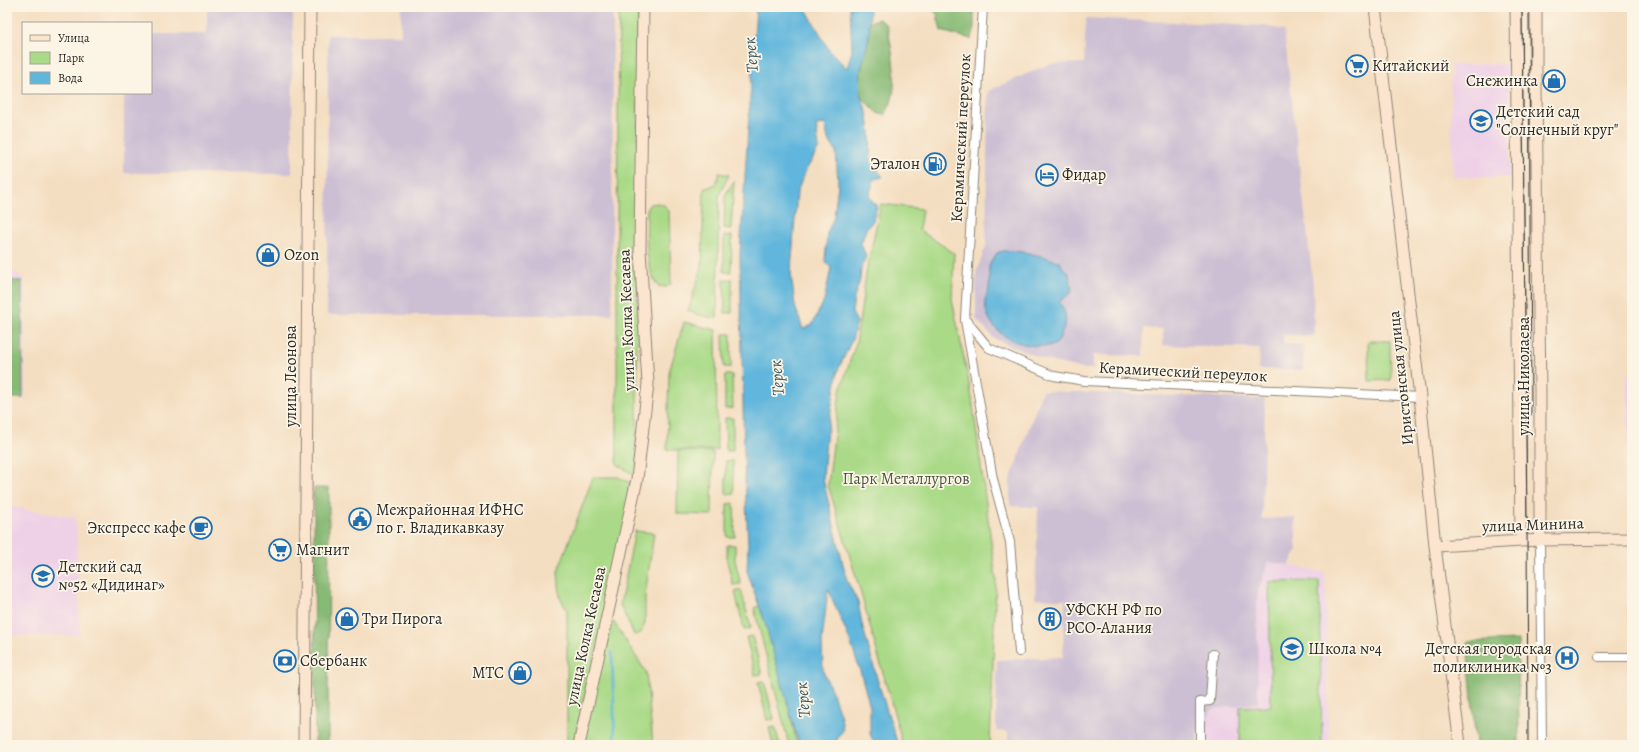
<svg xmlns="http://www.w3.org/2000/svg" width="1639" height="752" font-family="Alegreya,serif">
<rect width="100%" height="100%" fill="#fcf5e5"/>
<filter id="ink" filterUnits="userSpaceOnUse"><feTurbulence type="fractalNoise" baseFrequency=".025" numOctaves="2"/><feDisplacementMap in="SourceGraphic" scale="8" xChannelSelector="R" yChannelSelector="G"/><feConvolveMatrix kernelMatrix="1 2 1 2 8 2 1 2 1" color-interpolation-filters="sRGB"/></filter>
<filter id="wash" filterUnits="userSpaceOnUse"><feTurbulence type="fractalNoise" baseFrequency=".012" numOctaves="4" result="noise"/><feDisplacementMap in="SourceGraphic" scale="16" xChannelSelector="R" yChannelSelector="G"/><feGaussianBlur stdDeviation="0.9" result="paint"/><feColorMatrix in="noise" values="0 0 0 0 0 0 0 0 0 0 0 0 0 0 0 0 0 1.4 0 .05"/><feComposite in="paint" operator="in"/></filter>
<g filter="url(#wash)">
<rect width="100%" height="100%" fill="#f4dec1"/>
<path fill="#eed0e7" d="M1509,64L1510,177H1453L1450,65Z
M7,267L24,279L25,399H7Z
M1626,374H1632V472H1630Z
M7,506L76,518L80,635L7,636Z
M1268,562L1325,572L1329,745H1204V726L1212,709L1257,702V595Z"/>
<path fill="#ccbed3" d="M207,7H293L292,174L124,173V93H151V34H207Z
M401,7H613L612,315H327L328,35H401Z
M1086,18L1264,26L1284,30L1313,284L1314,336L1283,335V344L1304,345L1303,370L1259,369L1260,348L1163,345V329L1144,328L1143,356L1093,355V369H1084L1045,360L995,339L976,319V272L986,247L988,91L1049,64L1084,63Z
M1042,391L1265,399L1262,519L1295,517L1297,552L1289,565L1268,562L1257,595L1258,703L1212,709L1204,726L1198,728L1197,745H1008V732L996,731L997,660L1063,657L1065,600L1035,598L1038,507L1010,506V481Z"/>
<path fill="#aada88" stroke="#6a825a" d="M619,7H638L637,477L617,464V229Z
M719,173L729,175L719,195L717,318C706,317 698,315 688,311L702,267L704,189L716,184Z
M734,181L731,229L724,228L725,195Z
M658,203L664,205L669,211L671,284L666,287L658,286C643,264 647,233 647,208L650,204Z
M881,204L922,209L919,230L954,253L952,299L972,398L996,579L990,745H903L860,590L828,485L840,391L856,343L867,268Z
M724,236H732L731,272H724Z
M732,279V313H725L724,280Z
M684,322L716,330L717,450H667L669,372Z
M723,334H731V367H724Z
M1368,341H1390L1391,380L1369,381Z
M725,375H732L733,408L725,409Z
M725,418H733V451H726Z
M678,451L713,452L712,515L677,514Z
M726,461H733L734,494H726Z
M593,477H618L635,485L573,745H567V610L560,598L558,571Z
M734,503L735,537H727V504Z
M635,531L654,533L645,596V623L641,633L634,635L620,605Z
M727,545H735V561L741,584L733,585L727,561Z
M1319,581L1322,744L1240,745V707L1271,706L1269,582Z
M741,590L751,628L744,630L735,592Z
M761,605L767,611L797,745H789L754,608Z
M613,621L646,672L653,745H580L600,668Z
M752,636L762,674L755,675L746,637Z
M764,681L774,719L767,720L758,682Z
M775,727L780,745H773L769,728Z"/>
<path fill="#87ba74" stroke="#597250" d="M930,7H974V32L971,39L941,31L937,14Z
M879,19L887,25C892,49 902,95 884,115L877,113L861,97L860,73L869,38V22Z
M7,280L22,281L23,398H7Z
M314,488H329L328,745H315Z
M1518,640L1519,745H1476L1467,642Z"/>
<path fill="#60b6dc" stroke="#467084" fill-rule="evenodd" d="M756,7H805L829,50L847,68L852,51L850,7H870L869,38L860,73L861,96L867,112L870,130L871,162L883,177L874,179L869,196L877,207L873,221L866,229L861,244L866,256L861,268L860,280L854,298L852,313L857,322L852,340L838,370L826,439L823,479L847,581L858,602L862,624L878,682L898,745H875L870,734V707L861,674L850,641L828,589L822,641L823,671L833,694L841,717L843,730L837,739L838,745H799L765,623L747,571L748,545L744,455L740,253ZM825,124L828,139L836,151L838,184L834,217L827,233L825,261L831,268L824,301L812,325L803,329L795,306L791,273L794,232L797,192L805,172L819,148L816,125Z
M1003,251C1023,250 1042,256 1060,262L1063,268L1069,273L1072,292L1059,302C1068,313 1067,322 1061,335C1059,339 1058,343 1054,345C1051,346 1045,346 1042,346C1016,347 989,333 985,305C984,298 988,294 989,288C990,281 988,273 989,266C990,262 995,257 997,253Z"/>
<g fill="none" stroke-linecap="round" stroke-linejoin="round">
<path stroke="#60b6dc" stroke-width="2.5" d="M612,652L615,745"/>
</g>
</g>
<g filter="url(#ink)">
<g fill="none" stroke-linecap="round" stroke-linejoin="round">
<g stroke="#908476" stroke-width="10">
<path id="street" d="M983,7L965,319L989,348L1054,376L1085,381L1420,397
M965,320L993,479L1010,542L1019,652
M1540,540L1542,745
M1599,657H1632
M1200,745V702L1210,701L1213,654"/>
</g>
<g stroke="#908476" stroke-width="13">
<path id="secondary" d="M1375,7L1420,397L1435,546L1460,745
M1516,7L1521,540
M1536,7V87L1540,392V540
M1435,546L1540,540L1632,539
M304,745L310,7
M579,745L637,479L648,384L640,250L643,7"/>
</g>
<use href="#street" stroke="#fff" stroke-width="8"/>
<use href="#secondary" stroke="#fbe5cf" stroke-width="11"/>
<path stroke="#2b2b2b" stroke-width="1" d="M1522,7L1527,527L1528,745
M1529,7L1531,415"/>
</g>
</g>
<defs>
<g id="supermarket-ring" transform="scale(1.15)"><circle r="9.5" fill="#fcf5e5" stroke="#1f6fb2" stroke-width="1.5"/><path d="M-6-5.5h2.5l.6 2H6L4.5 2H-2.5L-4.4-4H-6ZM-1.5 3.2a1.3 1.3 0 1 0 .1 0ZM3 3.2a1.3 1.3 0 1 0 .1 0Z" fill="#1f6fb2"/></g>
<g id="shop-ring" transform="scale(1.15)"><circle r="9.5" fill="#fcf5e5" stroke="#1f6fb2" stroke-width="1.5"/><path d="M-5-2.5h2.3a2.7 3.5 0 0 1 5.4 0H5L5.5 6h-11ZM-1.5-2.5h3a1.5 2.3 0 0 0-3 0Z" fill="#1f6fb2"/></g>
<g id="school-ring" transform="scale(1.15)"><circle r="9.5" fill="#fcf5e5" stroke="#1f6fb2" stroke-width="1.5"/><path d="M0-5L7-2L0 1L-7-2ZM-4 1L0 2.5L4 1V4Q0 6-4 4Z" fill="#1f6fb2"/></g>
<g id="fuel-ring" transform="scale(1.15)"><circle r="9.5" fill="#fcf5e5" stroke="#1f6fb2" stroke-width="1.5"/><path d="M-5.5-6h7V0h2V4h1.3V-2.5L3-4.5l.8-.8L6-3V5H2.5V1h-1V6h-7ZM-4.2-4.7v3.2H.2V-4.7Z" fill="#1f6fb2"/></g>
<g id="hotel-ring" transform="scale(1.15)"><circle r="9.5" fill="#fcf5e5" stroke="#1f6fb2" stroke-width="1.5"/><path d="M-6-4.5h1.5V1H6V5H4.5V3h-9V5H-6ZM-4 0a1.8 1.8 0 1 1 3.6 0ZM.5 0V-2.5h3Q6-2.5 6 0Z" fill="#1f6fb2"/></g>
<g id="civic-ring" transform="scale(1.15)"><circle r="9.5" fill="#fcf5e5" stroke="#1f6fb2" stroke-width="1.5"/><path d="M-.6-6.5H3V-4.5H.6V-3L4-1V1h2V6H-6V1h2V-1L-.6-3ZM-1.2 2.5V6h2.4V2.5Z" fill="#1f6fb2"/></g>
<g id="cafe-ring" transform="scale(1.15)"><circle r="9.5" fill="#fcf5e5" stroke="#1f6fb2" stroke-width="1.5"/><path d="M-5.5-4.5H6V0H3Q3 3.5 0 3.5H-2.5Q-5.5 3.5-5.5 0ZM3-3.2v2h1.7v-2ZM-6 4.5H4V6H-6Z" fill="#1f6fb2"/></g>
<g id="building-ring" transform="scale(1.15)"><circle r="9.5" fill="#fcf5e5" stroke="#1f6fb2" stroke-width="1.5"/><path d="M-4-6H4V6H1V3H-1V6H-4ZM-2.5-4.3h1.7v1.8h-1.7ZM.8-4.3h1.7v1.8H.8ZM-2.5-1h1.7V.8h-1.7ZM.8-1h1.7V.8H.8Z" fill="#1f6fb2"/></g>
<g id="hospital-ring" transform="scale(1.15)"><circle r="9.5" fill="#fcf5e5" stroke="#1f6fb2" stroke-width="1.5"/><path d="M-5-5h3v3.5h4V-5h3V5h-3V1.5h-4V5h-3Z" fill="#1f6fb2"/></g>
<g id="bank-ring" transform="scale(1.15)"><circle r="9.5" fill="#fcf5e5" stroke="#1f6fb2" stroke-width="1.5"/><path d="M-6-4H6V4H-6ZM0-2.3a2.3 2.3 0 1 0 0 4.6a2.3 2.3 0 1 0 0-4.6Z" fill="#1f6fb2"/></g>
</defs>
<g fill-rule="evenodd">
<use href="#supermarket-ring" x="1357" y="66"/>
<use href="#shop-ring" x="1554" y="81"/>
<use href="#school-ring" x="1481" y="121"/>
<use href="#fuel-ring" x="935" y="164"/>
<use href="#hotel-ring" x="1047" y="175"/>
<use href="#shop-ring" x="268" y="255"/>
<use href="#civic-ring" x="360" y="519"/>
<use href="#cafe-ring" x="201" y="528"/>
<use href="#supermarket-ring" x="280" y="550"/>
<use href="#school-ring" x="43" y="576"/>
<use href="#shop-ring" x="347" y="619"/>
<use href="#building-ring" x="1050" y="619"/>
<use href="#school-ring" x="1292" y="649"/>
<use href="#hospital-ring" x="1567" y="658"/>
<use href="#bank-ring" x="285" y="661"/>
<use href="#shop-ring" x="520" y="673"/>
</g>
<g text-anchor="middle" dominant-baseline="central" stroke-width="3.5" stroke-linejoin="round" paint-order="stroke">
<g font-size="16" fill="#2b2b2b" stroke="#fcf5e5" text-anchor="start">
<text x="1372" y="66">Китайский</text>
<text x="1538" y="81" text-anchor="end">Снежинка</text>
<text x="1496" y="112">Детский сад<tspan x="1496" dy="18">"Солнечный круг"</tspan></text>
<text x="920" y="164" text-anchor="end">Эталон</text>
<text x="1062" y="175">Фидар</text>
<text x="284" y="255">Ozon</text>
<text x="376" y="510">Межрайонная ИФНС<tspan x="376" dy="18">по г. Владикавказу</tspan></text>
<text x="186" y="528" text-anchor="end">Экспресс кафе</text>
<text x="296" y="550">Магнит</text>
<text x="58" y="567">Детский сад<tspan x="58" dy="18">№52 «Дидинаг»</tspan></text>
<text x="1066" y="610">УФСКН РФ по<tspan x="1066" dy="18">РСО-Алания</tspan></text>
<text x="362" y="619">Три Пирога</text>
<text x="1308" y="649">Школа №4</text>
<text x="1552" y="649" text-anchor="end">Детская городская<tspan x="1552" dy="18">поликлиника №3</tspan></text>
<text x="300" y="661">Сбербанк</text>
<text x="504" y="673" text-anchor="end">МТС</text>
</g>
<g font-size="16" fill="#2b2b2b" stroke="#fcf5e5">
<text transform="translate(961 138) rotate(-87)">Керамический переулок</text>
<text transform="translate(627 320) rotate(-92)">улица Колка Кесаева</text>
<text transform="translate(1183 372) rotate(3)">Керамический переулок</text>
<text transform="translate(291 376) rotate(-90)">улица Леонова</text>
<text transform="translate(1524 376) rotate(-90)">улица Николаева</text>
<text transform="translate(1401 378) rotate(-96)">Иристонская улица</text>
<text transform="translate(1533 525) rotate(-2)">улица Минина</text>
<text transform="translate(586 636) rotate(-78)">улица Колка Кесаева</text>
</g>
<g font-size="16" fill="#4b5742" stroke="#fcf5e5">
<text x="906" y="479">Парк Металлургов</text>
</g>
<g font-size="17" font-style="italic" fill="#3e5c69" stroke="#fcf5e5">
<text transform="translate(751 55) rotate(-95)">Терек</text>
<text transform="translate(777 378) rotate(-95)">Терек</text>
<text transform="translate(803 700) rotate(-95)">Терек</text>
</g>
</g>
<rect width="1639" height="752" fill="none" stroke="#fcf5e5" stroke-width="24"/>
<rect x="22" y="22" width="130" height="72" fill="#fcf5e5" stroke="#a8a49b"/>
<rect x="30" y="35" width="20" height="6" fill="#fbe5cf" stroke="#a8a49b"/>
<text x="58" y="42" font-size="12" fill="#2b2b2b">Улица</text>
<rect x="30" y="52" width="20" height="12" fill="#aada88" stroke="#a8a49b"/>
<text x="58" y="62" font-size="12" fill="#2b2b2b">Парк</text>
<rect x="30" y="72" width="20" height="12" fill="#60b6dc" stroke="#a8a49b"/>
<text x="58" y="82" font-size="12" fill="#2b2b2b">Вода</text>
</svg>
